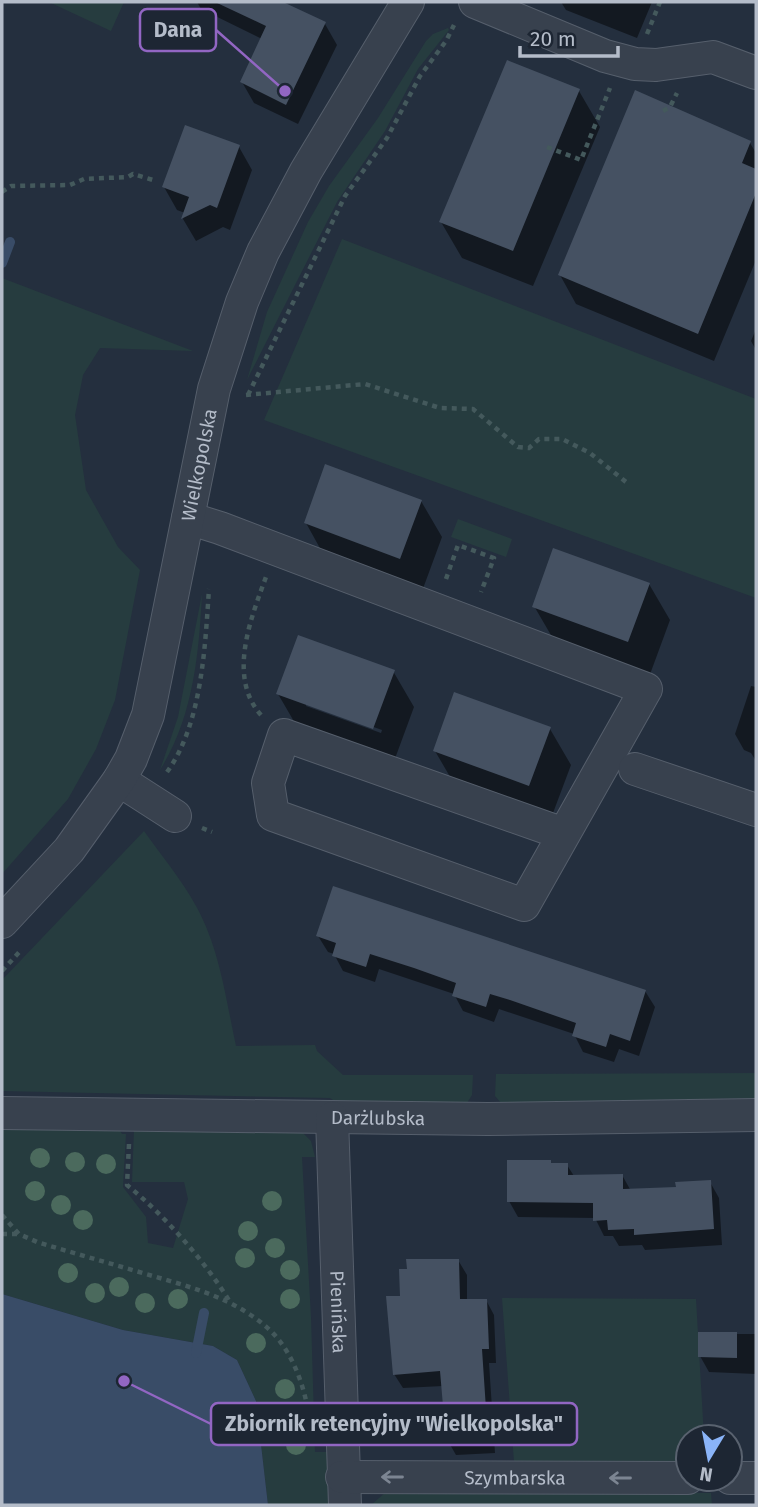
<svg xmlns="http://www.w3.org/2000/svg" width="758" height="1507" font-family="'Fira Sans',sans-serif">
<rect width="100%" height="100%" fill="#242f3e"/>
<path fill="#263c3f" d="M49,2H124L111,31Z
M448,28L449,30L418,69L385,131L337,202L247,380L267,312L308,222L329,186L378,118L426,41L433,34Z
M342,239L756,399V598L264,420Z
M2,278L193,351L100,348L83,375L75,415L86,490L118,547L140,570L115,700L96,749L68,799L2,874Z
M458,519L512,539L506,557L451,537Z
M202,594C199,654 193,718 160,770L178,717Z
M144,831C161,855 182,880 196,906C220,949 226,1000 236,1046L315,1045L317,1051L343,1075H473L472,1095L467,1103L336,1102L330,1098L2,1091V980Z
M756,1073V1098L501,1103L495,1096L496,1074Z
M2,1128L119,1129L122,1134H126L123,1187L146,1217L148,1243L173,1248L188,1199L184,1182H132L134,1129L301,1131L311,1141L315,1157H302L311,1317L315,1452H328L331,1505H268L256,1401L237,1360L213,1346L123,1330L2,1294Z
M502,1298L696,1299L704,1437H688V1463L514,1462Z
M387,1491L711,1493L712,1505H371Z"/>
<path fill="#394c67" d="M2,1294L123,1330L213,1346L237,1360L256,1401L268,1505H2Z"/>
<path fill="#0007" fill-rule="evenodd" d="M197,2H279L325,24L337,45L298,124L254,103L242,82L262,39L201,9Z
M561,2H652L637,38L566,10Z
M579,91L600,127L533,286L462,258L441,222Z
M750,143L756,153V260L714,361L576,304L560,275Z
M239,147L252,170L230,230L223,227L196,241L183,219L185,213L177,210L164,187Z
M756,329V350L751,341Z
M421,501L442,537L421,594L326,559L306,523Z
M649,584L670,620L649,677L555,642L534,606Z
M393,671L414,707L393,764L299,730L278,694ZM306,703L382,730L381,733L306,706Z
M751,686L756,687V761L751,753L744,750L735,734Z
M550,729L571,765L550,821L456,787L435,751Z
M318,936L645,991L655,1007L639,1056L619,1049L614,1062L583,1052L574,1034L499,1009L494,1022L463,1011L454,994L379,969L375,982L343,971L334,954L328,952Z
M551,1164L567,1165L574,1176L622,1175L631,1191L677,1189L710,1182L719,1198L722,1245L645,1250L642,1245L619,1246L613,1236H604L595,1218L518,1217L509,1201Z
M458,1260L467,1275V1300H486L494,1315L496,1363H489L495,1453L456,1455L448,1441L443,1386L403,1388L394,1374L402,1298Z
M700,1334H756V1374L709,1372L700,1356Z"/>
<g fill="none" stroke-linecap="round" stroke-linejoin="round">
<path stroke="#394c67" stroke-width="10" d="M2,263L10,242
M196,1353L204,1313"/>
</g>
<path fill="#455162" d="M215,2H283L326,22L286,105L240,82L266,26Z
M507,60L580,89L513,251L439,222Z
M635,90L751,141L742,163L756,169V193L698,334L558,275Z
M185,125L240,145L217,208L210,205L181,219L189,197L162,187Z
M325,464L422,500L400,559L304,523Z
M553,548L650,583L628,642L532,607Z
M298,635L395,670L373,729L276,694Z
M454,692L551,727L529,786L433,751Z
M333,886L646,990L630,1041L610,1034L606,1047L572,1036L576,1023L510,1000L490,994L486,1007L452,996L456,983L414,968L370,954L366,967L332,956L336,943L316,936Z
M507,1160H551V1163H568V1175L623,1174V1189L676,1187L675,1182L711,1180L714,1229L634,1235V1229L608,1230L607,1220L593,1221V1203L507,1202Z
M406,1259H459L460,1299H487L489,1349H482L488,1439L446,1441L440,1371L393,1375L386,1296H400L399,1269H407Z
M698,1332H737V1358L698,1357Z"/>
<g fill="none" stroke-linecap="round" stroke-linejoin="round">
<g stroke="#565f6c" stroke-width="34">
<g id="minor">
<path d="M475,2L605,56L635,64L656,65L713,57L756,73"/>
<path d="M188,518L220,528L646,689L524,905L273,815L268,783L284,735L564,834"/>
<path d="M635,769L756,810"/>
<path d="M119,780L175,816"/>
<path id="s1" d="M2,922L69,850L119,780L131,759L148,715L214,389L242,302L263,252L306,171L408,2"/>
<path id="s2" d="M2,1113L488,1119L756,1115"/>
<path id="s3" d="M332,1118L345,1505"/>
<path id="s4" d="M342,1477L688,1478"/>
<path d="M730,1478H756"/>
</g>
</g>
<path stroke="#44595c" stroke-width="4.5" stroke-dasharray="5 5" stroke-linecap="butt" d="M647,34L660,2
M663,111L670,107L677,93
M547,147L581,160L610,88
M2,192L11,186L70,185L84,179L128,177L133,174L153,180
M246,395L365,384L440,408L473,409L518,447L529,448L539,439H562L590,453L626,482
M248,395L345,196L387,138L420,76L446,41L454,25
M446,579L458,545L494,558L481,592
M261,715C227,677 251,618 266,577
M167,772C202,724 205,647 209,589
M202,828L212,832
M2,971L22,949
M129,1144L127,1185C164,1215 205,1261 230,1302
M2,1215L19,1234L37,1242C73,1253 109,1263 146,1274C187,1286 231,1297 264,1325C288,1344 301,1376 307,1405
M2,1234H19"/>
<use href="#minor" stroke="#38414e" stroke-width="32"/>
</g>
<g fill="#4b6a5d">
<circle cx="40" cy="1158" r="10"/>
<circle cx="75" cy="1162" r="10"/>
<circle cx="106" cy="1164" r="10"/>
<circle cx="35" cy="1191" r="10"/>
<circle cx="272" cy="1201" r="10"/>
<circle cx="61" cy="1205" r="10"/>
<circle cx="83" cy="1220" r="10"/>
<circle cx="248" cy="1231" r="10"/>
<circle cx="275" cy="1248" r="10"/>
<circle cx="245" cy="1258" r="10"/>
<circle cx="290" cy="1270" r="10"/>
<circle cx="68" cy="1273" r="10"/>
<circle cx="119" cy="1287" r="10"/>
<circle cx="95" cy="1293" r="10"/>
<circle cx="178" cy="1299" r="10"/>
<circle cx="290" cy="1299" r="10"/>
<circle cx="145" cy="1303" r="10"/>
<circle cx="256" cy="1343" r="10"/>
<circle cx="285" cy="1389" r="10"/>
<circle cx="296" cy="1445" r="10"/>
</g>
<defs><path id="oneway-shaft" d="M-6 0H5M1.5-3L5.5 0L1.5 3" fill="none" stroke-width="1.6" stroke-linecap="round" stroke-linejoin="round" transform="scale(1.75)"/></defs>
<g stroke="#7c8592">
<use href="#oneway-shaft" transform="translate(392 1477) rotate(-180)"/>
<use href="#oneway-shaft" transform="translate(620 1478) rotate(-180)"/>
</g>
<g text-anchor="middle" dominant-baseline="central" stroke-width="6" stroke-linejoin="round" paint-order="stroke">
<g font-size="19" fill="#b4bcc9" stroke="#1d2633">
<text stroke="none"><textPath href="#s1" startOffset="511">Wielkopolska</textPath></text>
<text stroke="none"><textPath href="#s2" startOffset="376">Darżlubska</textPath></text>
<text stroke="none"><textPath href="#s3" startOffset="194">Pienińska</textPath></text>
<text stroke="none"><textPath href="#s4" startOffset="173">Szymbarska</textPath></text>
</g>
</g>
<path fill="none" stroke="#9266c3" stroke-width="2.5" d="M285 91L216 30M124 1381L211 1424"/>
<g fill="#9266c3" stroke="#1d2633" stroke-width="2.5">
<circle cx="285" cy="91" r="7"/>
<circle cx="124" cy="1381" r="7"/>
</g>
<g fill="#1d2633" stroke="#9266c3" stroke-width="2.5">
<rect x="140" y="9" width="76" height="42" rx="7"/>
<rect x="211" y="1403" width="366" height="42" rx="7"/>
</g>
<g font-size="21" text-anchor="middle" font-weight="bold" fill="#b4bcc9">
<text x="178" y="37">Dana</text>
<text x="394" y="1431">Zbiornik retencyjny "Wielkopolska"</text>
</g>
<rect width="758" height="1507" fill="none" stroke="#b4bcc9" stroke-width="7"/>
<g transform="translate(709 1458) rotate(190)"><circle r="33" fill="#1d2633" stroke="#59626f" stroke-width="2"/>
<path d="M0-5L12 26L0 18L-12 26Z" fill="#8ab4f8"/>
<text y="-10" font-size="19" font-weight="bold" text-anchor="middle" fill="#b4bcc9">N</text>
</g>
<path d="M520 46v10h98v-10" fill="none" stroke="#b4bcc9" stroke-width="3.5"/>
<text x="530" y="46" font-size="21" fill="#b4bcc9" stroke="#1d2633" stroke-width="5" paint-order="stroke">20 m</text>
</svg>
